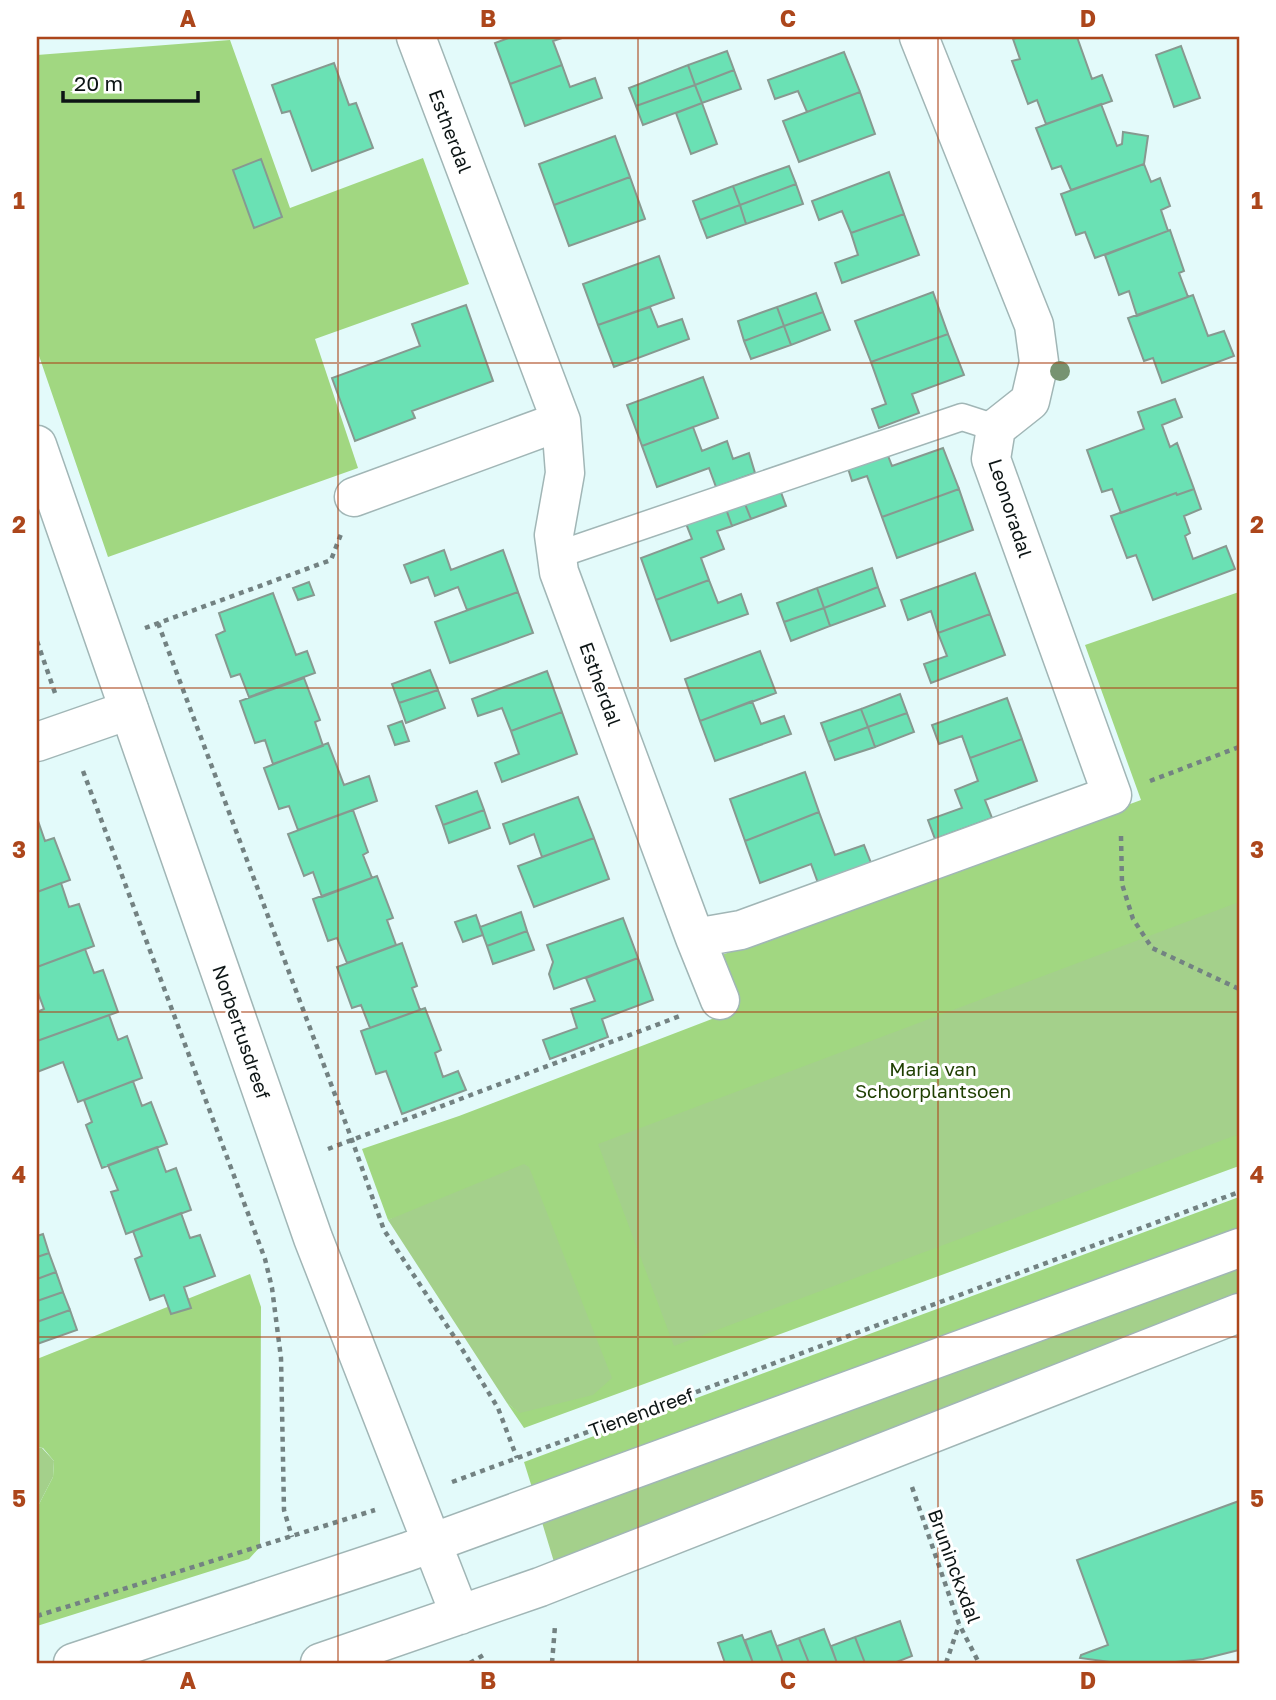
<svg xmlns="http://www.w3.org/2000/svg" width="1276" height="1700" font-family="'Golos Text',sans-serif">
<rect width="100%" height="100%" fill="#e3fafa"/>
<path fill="#a4d08b" d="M1239,606V1161L525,1421L519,1413L507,1403L388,1220L1153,807Z
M1239,1266V1301L554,1562L541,1519Z
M37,1447L42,1448L54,1461L53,1477L37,1508Z"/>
<path fill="#a1d781" d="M230,40L290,208L423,158L469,284L315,339L358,468L108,557L37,350V55Z
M1239,592V902L598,1144L674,1346L1239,1134V1166L524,1428L507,1403L520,1413L593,1395L612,1378L529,1167L524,1164L388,1220L362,1149L459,1116L738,1009L719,956L1141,800L1085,645Z
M1239,1197V1236L534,1494L524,1462Z
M250,1274L261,1307L260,1547L249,1559L37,1626V1508L53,1477L54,1461L43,1448L37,1447V1359Z"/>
<path fill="#6ae1b4" stroke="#879990" stroke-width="2" d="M511,37H565L553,41L562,65L510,84L495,43Z
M1020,37H1077L1092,79L1102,75L1112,101L1046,124L1037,100L1028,104L1012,61L1020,59L1013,39Z
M1181,46L1200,98L1174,107L1156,55Z
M727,51L734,70L695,85L688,65Z
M844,52L860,92L807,112L798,91L775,99L768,80Z
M334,63L349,105L356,103L373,148L312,171L290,111L282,113L272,85Z
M562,65L570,87L595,78L602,98L525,126L510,84Z
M688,65L695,85L636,106L629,88Z
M734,70L741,89L702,103L695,85Z
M695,85L702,103L643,125L636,106Z
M860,92L875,134L799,162L783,121Z
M702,103L717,144L691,154L676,113Z
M1101,104L1117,146L1122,144L1123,132L1148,136L1144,164L1071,190L1061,166L1052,169L1036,128Z
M615,136L630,177L554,205L539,164Z
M261,159L282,217L254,228L233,170Z
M1144,164L1151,182L1160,178L1170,206L1161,210L1168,231L1095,258L1085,232L1076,235L1061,194Z
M789,166L796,184L740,205L733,186Z
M889,172L904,214L851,233L842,211L819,220L812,201Z
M630,177L645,219L569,246L554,205Z
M796,184L803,204L746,224L740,205Z
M733,186L740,205L700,220L693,201Z
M740,205L746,224L707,238L700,220Z
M904,214L919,255L842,283L835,263L858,255L851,233Z
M1170,230L1184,271L1179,273L1188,297L1137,316L1129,291L1119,295L1105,255Z
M659,256L674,298L598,325L583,284Z
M933,292L948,334L871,362L855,321Z
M816,293L823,312L784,326L777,307Z
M1193,295L1208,336L1224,331L1234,356L1162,383L1153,358L1144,361L1128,318Z
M466,305L493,381L412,411L415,418L355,441L332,378L420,346L412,324Z
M650,307L658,327L682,319L689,339L614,367L598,325Z
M777,307L784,326L744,341L738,321Z
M823,312L830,330L791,345L784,326Z
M784,326L791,345L751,359L744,341Z
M948,334L964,375L912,394L919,413L879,428L872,409L886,404L871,362Z
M703,377L718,418L642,446L627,405Z
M1175,399L1182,417L1162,425L1170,447L1177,443L1194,489L1177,495L1176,493L1121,513L1112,489L1102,492L1087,450L1144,429L1138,412Z
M693,427L702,451L727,441L733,459L749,453L755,473L716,487L709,468L657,487L642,446Z
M885,448L892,466L943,448L959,489L882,517L867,476L852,481L846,462Z
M779,487L786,506L751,519L743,499Z
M959,489L973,530L897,558L882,517Z
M1194,489L1201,509L1184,516L1190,533L1185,536L1193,559L1226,546L1235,569L1153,600L1136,555L1127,558L1111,516L1176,493L1177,495Z
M743,499L751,519L732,526L725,506Z
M725,506L732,526L717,531L724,549L701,558L709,580L656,600L641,558L692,539L685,521Z
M444,550L451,570L503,550L518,592L467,610L458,587L435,596L428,577L411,583L404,565Z
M872,568L878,587L824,608L817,588Z
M975,573L990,614L938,633L931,611L908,620L901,600Z
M709,580L718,603L741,594L748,614L671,641L656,600Z
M309,582L314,595L298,600L293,588Z
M878,587L885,606L830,626L824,608Z
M817,588L824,608L784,622L777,603Z
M518,592L533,633L450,663L435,622Z
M273,593L296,655L307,651L315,673L249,697L240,674L231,677L216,635L225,631L219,613Z
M824,608L830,626L791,641L784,622Z
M990,614L1005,655L931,683L924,664L947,656L938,633Z
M760,651L776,693L700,721L685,679Z
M430,670L438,690L399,703L392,684Z
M547,671L562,712L511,731L502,708L478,716L472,699Z
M304,678L320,720L315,722L323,746L273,764L265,740L255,743L240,701Z
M438,690L445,708L406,723L399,703Z
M900,694L907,713L868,727L861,709Z
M1007,698L1022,739L970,758L962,736L939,744L932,725Z
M752,701L761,724L784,716L791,734L715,761L700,721Z
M861,709L868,727L828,742L821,723Z
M562,712L577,754L502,782L495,763L519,754L511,731Z
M907,713L914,732L875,747L868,727Z
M402,721L409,741L395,745L388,726Z
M868,727L875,747L835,760L828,742Z
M1022,739L1037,781L985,800L992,818L935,839L928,820L962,808L955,790L978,781L970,758Z
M328,743L344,785L369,776L377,801L298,830L289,806L279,809L264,768Z
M805,772L819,812L745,841L730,799Z
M477,791L484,810L443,825L436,806Z
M578,797L594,838L542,857L534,834L510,844L503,824Z
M353,810L368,852L363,855L372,878L322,897L313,872L304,876L288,834Z
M484,810L490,828L449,843L443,825Z
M819,812L835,855L864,845L871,863L818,883L811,864L760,883L745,841Z
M37,818L45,841L54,838L70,880L37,892Z
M594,838L609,879L534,907L518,866Z
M377,876L393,918L387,920L396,945L347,963L337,938L328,941L313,899Z
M61,883L69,907L79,904L94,946L37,967V892Z
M521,912L527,931L487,946L480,927Z
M476,915L483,935L463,942L455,922Z
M623,918L638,958L554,989L549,974L553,962L547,945Z
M527,931L534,950L493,964L487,946Z
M402,943L417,986L412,988L420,1010L370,1028L361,1005L352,1008L337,967Z
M85,949L94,973L103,970L118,1012L37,1041V1012L44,1009L37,990V967Z
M638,958L653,1000L602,1019L608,1037L550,1059L543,1040L577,1028L571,1009L595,1001L586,978Z
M425,1008L441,1050L435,1053L443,1077L458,1071L466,1090L402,1114L386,1071L376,1074L361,1031Z
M109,1015L118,1040L127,1036L142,1078L78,1102L63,1062L37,1072V1041Z
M133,1081L142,1106L151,1102L167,1144L102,1168L86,1125L92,1122L84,1100Z
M157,1147L166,1172L176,1168L191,1210L126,1234L111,1192L118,1190L108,1165Z
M181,1213L190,1238L200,1235L215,1276L184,1287L191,1308L171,1314L164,1295L150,1300L135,1259L142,1256L133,1231Z
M43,1234L49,1253L37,1257V1236Z
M49,1253L56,1272L37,1279V1257Z
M56,1272L63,1292L37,1301V1279Z
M63,1292L70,1310L37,1322V1301Z
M70,1310L77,1330L37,1344V1322Z
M1239,1501V1650L1203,1659L1166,1663H1118L1080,1658L1081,1655L1108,1645L1077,1560Z
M900,1621L912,1656L894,1663H865L855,1637Z
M824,1629L837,1663H809L799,1638Z
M771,1631L783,1663H753L745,1640Z
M742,1635L753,1663H725L718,1643Z
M855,1637L865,1663H837L831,1646Z
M799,1638L809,1663H781H783L777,1646Z"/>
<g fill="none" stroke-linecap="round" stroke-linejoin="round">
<g stroke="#a1b6b6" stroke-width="29">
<path id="lane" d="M557,555L962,417L996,428"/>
</g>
<g stroke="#a1b6b6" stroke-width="41">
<path id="street" d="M416,37L561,421L565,473L554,535L559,572L695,938L741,930L1112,795L991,459L996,428L1030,401L1039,362L1034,325L919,37
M354,497L561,421
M37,742L129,710
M695,938L720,1000"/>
</g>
<g stroke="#a1b6b6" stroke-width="41">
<path id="secondary" d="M37,445L313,1238L460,1615
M73,1663L407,1552L1239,1248
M320,1663L540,1587L1239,1313"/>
</g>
<path stroke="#738282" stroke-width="4.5" stroke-dasharray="5 5" stroke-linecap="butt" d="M158,623L352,1140L384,1230L459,1344L498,1408L517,1458
M145,628L331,560L341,534
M37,641L55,693
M83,771L265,1259L272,1288L281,1358L284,1510L292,1537
M1150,781L1239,747
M1121,836L1122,884L1133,919L1152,948L1239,989
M328,1149L680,1016
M452,1482L1239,1192
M912,1487L959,1624L979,1663
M37,1616L375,1510
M470,1663L487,1653
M552,1663L555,1626
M946,1663L959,1625"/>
<use href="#lane" stroke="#fff" stroke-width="26"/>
<use href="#street" stroke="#fff" stroke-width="38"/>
<use href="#secondary" stroke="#fff" stroke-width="38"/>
</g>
<circle fill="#779371" cx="1060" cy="371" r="10"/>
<path fill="none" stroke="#ac461b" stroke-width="2" stroke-opacity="0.55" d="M338,37V1663M638,37V1663M938,37V1663M37,363H1239M37,688H1239M37,1012H1239M37,1337H1239"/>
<g text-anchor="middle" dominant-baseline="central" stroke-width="6" stroke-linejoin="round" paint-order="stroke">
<g font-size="19" fill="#0d1515" stroke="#fff">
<text transform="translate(451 131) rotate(69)">Estherdal</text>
<text transform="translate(1011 508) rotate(72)">Leonoradal</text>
<text transform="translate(601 684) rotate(70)">Estherdal</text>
<text transform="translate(242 1032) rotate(71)">Norbertusdreef</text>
<text transform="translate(641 1412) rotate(-20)">Tienendreef</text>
<text transform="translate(955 1566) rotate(70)">Bruninckxdal</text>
</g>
<g font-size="19" fill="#1e3f01" stroke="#fff">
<text x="933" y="1068">Maria van<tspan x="933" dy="22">Schoorplantsoen</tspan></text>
</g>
</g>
<rect width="1276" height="1700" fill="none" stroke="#ffffff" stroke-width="77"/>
<path d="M63 91v10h135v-10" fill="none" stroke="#0d1515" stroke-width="3.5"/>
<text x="74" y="91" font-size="21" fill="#0d1515" stroke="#ffffff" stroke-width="5" paint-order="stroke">20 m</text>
<rect x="38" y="38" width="1200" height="1624" fill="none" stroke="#ac461b" stroke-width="2.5"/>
<g font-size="23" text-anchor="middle" font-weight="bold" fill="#ac461b">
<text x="188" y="27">A</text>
<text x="488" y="27">B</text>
<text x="788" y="27">C</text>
<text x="1088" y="27">D</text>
<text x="19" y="209">1</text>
<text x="1257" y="209">1</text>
<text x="19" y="533">2</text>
<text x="1257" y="533">2</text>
<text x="19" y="858">3</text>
<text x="1257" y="858">3</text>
<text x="19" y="1183">4</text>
<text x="1257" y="1183">4</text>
<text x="19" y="1507">5</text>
<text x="1257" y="1507">5</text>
<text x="188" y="1689">A</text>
<text x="488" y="1689">B</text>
<text x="788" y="1689">C</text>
<text x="1088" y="1689">D</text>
</g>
</svg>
